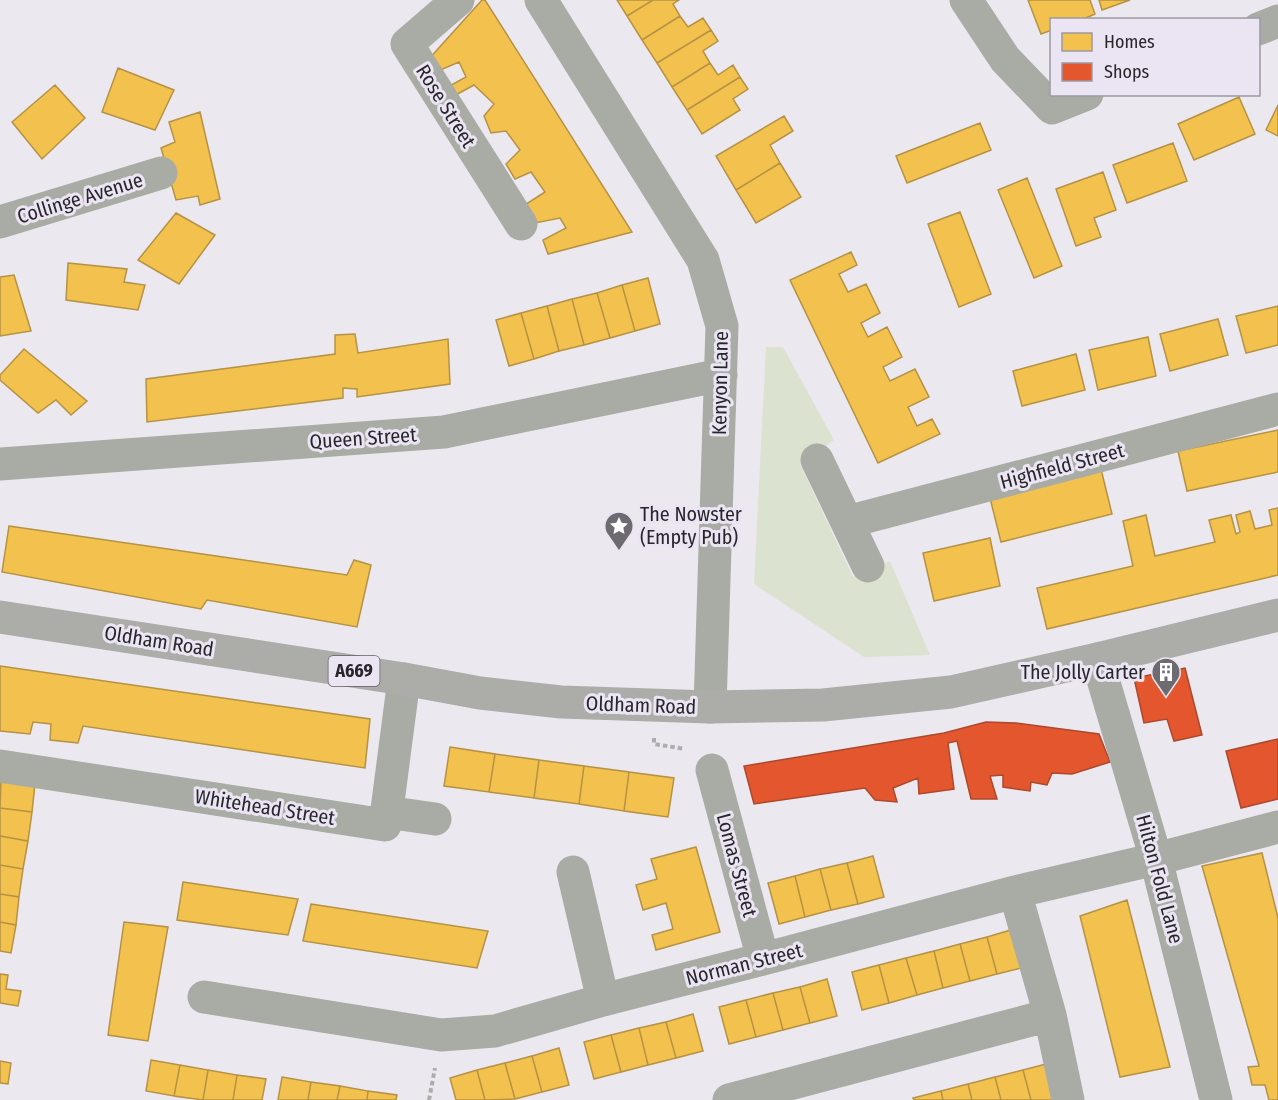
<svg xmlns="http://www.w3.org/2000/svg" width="1278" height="1100" font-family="'Fira Sans Condensed',sans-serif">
<rect width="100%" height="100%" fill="#ece8f0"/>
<path fill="#dce2d0" d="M766,347H783L834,440L800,464L853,577L890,561L930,655L864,657L754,584Z"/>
<path fill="#f2c14e" stroke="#b59244" stroke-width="1.5" d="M482,0H485L632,232L548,254L543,240L566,228L560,218L530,224L520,208L545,192L531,172L515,179L506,164L520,150L506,131L491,133L484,116L494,104L474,85L454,96L446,88L466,77L459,62L431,74L428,60Z
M617,0H653L627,16Z
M653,0H679L673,4L680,16L642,40L627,16Z
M1028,0H1090L1095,14L1081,20H1052V30L1041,34Z
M1099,0H1130L1102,10Z
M680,16L688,27L703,18L711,30L657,63L642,40Z
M711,30L718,41L703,51L710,63L672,87L657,63Z
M710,63L718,75L733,65L740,77L687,110L672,87Z
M118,68L174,90L155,130L102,112Z
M740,77L748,89L733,99L740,110L702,134L687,110Z
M55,85L85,118L42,159L12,122Z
M1239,97L1255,134L1194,160L1178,124Z
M1278,105V136L1266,130Z
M200,112L220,199L200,205L198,196L176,200L161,148L175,142L169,122Z
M784,116L793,131L770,145L780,163L736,190L716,156Z
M980,123L991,150L907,183L896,156Z
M1173,143L1187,181L1127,203L1113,165Z
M780,163L801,197L756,223L736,190Z
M1103,172L1116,210L1094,218L1101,237L1076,246L1056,189Z
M1027,178L1062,266L1034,278L998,190Z
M960,212L991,294L959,307L928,224Z
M176,213L215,235L179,284L138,260Z
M851,252L857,265L839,274L848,292L866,284L880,313L861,323L868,337L887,327L902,357L883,367L890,381L915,369L929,397L908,407L917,426L932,419L940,434L878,463L790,280Z
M68,263L127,269L124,282L145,285L138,310L66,300Z
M14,275L31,331L0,336V277Z
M648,278L660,324L635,331L622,285Z
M622,285L635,331L610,338L597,293Z
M597,293L610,338L584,345L572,299Z
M572,299L584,345L559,351L547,306Z
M547,306L559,351L534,359L521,313Z
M1278,306V345L1246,353L1236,316Z
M521,313L534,359L509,366L496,320Z
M1218,319L1228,355L1170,371L1160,334Z
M355,334L358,353L448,339L450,384L357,397V389L343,388V398L147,422L146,379L335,354V335Z
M1148,337L1156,376L1098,390L1089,350Z
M24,349L87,401L71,415L56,400L38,413L0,380V375Z
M1076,354L1085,390L1022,406L1013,371Z
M1278,430V472L1187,491L1178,451Z
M1101,469L1112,514L1001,542L990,498Z
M1278,508V575L1047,629L1037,588L1133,566L1123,521L1146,515L1155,556L1215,542L1209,520L1231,515L1236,534L1240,532L1236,515L1250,511L1255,529L1272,525L1269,510Z
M9,526L347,575L354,560L371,565L357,627L207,600L201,609L2,572Z
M990,538L1000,586L934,601L923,553Z
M0,666L370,719L365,768L83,726L78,743L50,740L51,724L33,722L30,734L0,731Z
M450,747L495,754L489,792L444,786Z
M495,754L539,760L534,798L489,792Z
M539,760L584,766L579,804L534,798Z
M584,766L629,772L624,811L579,804Z
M629,772L674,778L668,817L624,811Z
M1,779L35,784L32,812L0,808Z
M0,808L32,812L28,841L0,836Z
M0,836L28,841L23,869L0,865Z
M696,847L720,932L656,950L652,935L673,929L666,903L643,910L636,885L657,879L651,859Z
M1262,853L1278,918V1100H1269L1265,1085H1252L1248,1067L1259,1066L1202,866Z
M873,856L884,897L858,904L847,863Z
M847,863L858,904L831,910L820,869Z
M0,865L23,869L19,897L0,894Z
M820,869L831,910L805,917L795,876Z
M795,876L805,917L779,924L768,883Z
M183,882L298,899L288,935L177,920Z
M0,894L19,897L16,925L0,922Z
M1127,900L1170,1067L1120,1077L1080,916Z
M311,904L488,931L477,968L303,941Z
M0,922L16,925L11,953L0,951Z
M124,922L168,927L148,1041L108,1035Z
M1014,929L1025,967L997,974L987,937Z
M987,937L997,974L970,981L960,944Z
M960,944L970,981L943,988L934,951Z
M934,951L943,988L917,995L906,958Z
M906,958L917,995L889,1003L879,965Z
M879,965L889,1003L862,1010L852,972Z
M0,974L8,975L6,989L21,991L18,1006L0,1003Z
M827,979L837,1016L810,1023L800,987Z
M800,987L810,1023L783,1030L773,993Z
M773,993L783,1030L756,1037L746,1000Z
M746,1000L756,1037L729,1044L719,1007Z
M693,1014L703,1051L676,1058L666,1022Z
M666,1022L676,1058L648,1065L639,1028Z
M639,1028L648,1065L621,1072L611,1035Z
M611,1035L621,1072L594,1079L584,1042Z
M559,1048L569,1085L542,1092L532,1056Z
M532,1056L542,1092L515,1099L505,1063Z
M151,1060L180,1065L174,1096L146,1091Z
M0,1061L11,1063L8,1084L0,1083Z
M505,1063L515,1099L485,1100L477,1070Z
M1050,1063L1056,1100H1031L1023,1070Z
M180,1065L208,1070L203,1100L174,1096Z
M208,1070L237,1075L233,1100H203Z
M477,1070L485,1100H456L450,1078Z
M1023,1070L1031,1100H1001L995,1077Z
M237,1075L266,1079L262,1100H233Z
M282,1077L311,1082L308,1100H278Z
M995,1077L1001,1100H972L968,1084Z
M311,1082L340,1086L337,1100H308Z
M968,1084L972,1100H943L941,1091Z
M340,1086L368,1091L367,1100H337Z
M368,1091L397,1095L396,1100H367Z
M941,1091L943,1100H914L913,1098Z"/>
<path fill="#e4572e" stroke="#ac482d" stroke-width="1.5" d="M1185,668L1202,735L1174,741L1167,719L1144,723L1134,678Z
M986,722L1016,723L1099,734L1110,762L1072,774L1052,773L1047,785L1031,782L1030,791L1003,787V775L990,776L997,799H971L957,741L948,743L954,789L919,794L918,778L893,788L897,802L875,800L865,788L754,804L744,766L944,733Z
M1278,739V799L1241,808L1226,751Z"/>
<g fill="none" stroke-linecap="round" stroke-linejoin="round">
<path stroke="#aeadad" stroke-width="4" stroke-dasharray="4.5 3" stroke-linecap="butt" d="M654,738V744L685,749
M429,1100L435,1068"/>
<path stroke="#a9aca4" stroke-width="33" d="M458,0L407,44L521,224
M541,0L703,260L722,326L710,707
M966,0L1005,59L1052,108L1087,94
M1258,29L1278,21
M0,222L161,173
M817,460L868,566
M0,464L444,432L721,375
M847,522L1278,409
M1097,659L1156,859L1216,1100
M0,766L385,825L404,679
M712,770L763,959
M386,812L435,819
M573,872L603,1000
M1015,892L1050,1015L1068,1100
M204,997L441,1035L495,1031L603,1000L763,959L1015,892L1156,859L1278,827
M729,1100L1050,1015"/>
<path stroke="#acada9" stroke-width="33" d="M0,617L404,679L480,693L561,702L710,707L823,705L951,692L1097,659L1278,615"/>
</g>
<defs>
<g id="sight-pin" transform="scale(1.5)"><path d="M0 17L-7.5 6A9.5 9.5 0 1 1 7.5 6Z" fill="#6d6a70" stroke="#ebe5f3"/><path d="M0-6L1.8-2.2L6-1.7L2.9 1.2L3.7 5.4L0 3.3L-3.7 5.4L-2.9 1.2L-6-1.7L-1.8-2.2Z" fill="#fff"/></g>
<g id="building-pin" transform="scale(1.5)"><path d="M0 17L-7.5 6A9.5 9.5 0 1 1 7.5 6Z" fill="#6d6a70" stroke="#ebe5f3"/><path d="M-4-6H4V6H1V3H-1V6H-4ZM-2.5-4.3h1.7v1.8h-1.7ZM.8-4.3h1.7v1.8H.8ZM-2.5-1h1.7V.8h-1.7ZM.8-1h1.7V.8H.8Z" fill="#fff"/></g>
</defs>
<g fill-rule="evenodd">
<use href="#sight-pin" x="619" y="526"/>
<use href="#building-pin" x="1166" y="672"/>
</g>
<g text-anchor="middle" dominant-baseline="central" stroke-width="6" stroke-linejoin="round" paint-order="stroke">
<rect fill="#ebe5f3" stroke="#625f67" stroke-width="1.5" x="328.5" y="656" width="51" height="30" rx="4.5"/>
<g font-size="18" font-weight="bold" fill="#28262b">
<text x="354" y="671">A669</text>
</g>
<g font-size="20" fill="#28262b" stroke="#ebe5f3">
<text transform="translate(446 106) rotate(58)">Rose Street</text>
<text transform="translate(80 198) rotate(-17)">Collinge Avenue</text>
<text transform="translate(720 383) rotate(-89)">Kenyon Lane</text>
<text transform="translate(363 438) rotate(-4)">Queen Street</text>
<text transform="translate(1062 466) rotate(-15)">Highfield Street</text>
<text transform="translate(159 641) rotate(9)">Oldham Road</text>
<text transform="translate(641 705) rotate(2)">Oldham Road</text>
<text transform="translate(265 807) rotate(9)">Whitehead Street</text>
<text transform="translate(737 865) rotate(75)">Lomas Street</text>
<text transform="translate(1160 879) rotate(75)">Hilton Fold Lane</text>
<text transform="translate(744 964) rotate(-14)">Norman Street</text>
</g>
<g font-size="20" fill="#28262b" stroke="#ebe5f3" text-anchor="start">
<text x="640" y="514">The Nowster<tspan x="640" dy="23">(Empty Pub)</tspan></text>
<text x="1145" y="672" text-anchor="end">The Jolly Carter</text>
</g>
</g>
<rect x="1050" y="18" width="210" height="78" fill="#ebe5f3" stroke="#9d99a3" stroke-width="1.5"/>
<rect x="1062" y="33" width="30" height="18" fill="#f2c14e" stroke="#9d99a3" stroke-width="1.5"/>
<text x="1104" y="48" font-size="18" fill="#28262b">Homes</text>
<rect x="1062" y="63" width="30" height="18" fill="#e4572e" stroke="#9d99a3" stroke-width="1.5"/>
<text x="1104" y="78" font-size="18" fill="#28262b">Shops</text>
</svg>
